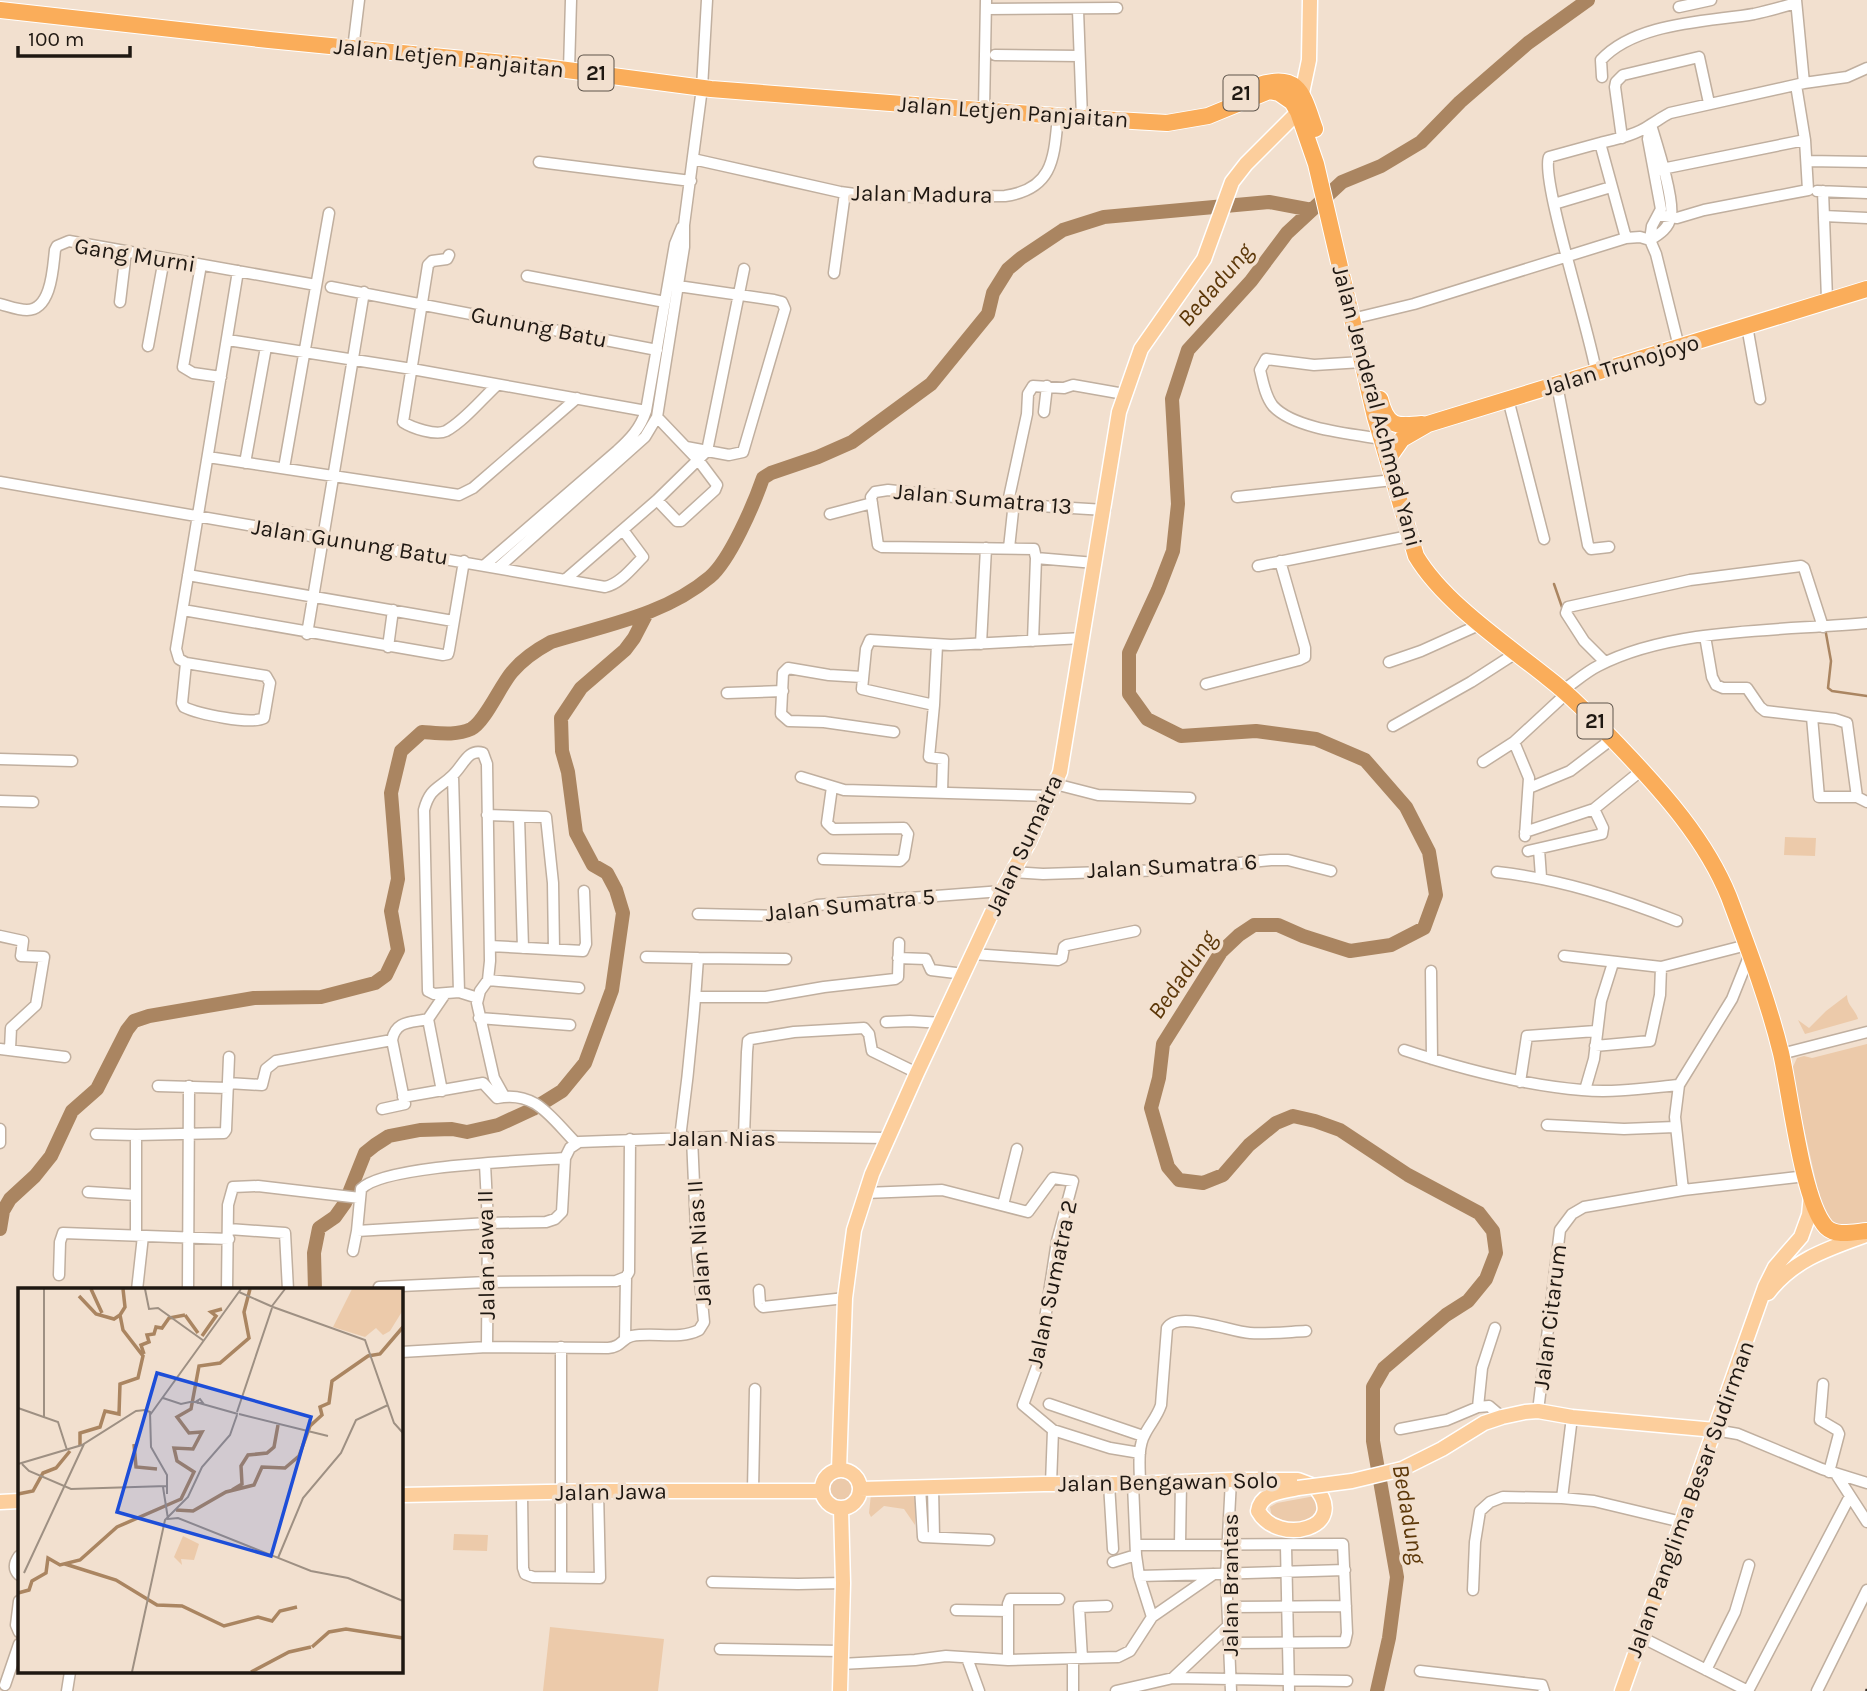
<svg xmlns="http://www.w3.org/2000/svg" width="1867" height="1691" font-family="Karla,sans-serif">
<rect width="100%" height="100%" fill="#f2e0cf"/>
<path fill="#eccaaa" d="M1785,837L1816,838L1815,856L1784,855Z
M1847,995C1847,1006 1856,1010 1858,1019L1805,1034L1798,1020L1809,1028L1826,1011Z
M1867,1044V1225L1837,1228L1823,1212L1791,1071L1797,1058L1804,1056L1812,1058Z
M821 1489a19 19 0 1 1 38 0a19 19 0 1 1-38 0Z
M917,1490L915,1525L904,1509L884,1506L871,1517L869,1513L871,1494Z
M1315,1496L1320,1514L1310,1520L1282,1525L1272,1517L1270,1507L1277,1503Z
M454,1534L488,1535L487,1551L453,1550Z
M550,1627L664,1639L658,1691H543Z"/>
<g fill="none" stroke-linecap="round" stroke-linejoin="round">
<path stroke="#aa8561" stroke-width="2.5" d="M1554,584L1563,610
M1825,628L1831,661L1828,688L1832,691L1867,696"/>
<path stroke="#aa8561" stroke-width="14" d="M0,1229L3,1211L10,1199L35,1176L51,1156L72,1111L97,1089L127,1030L134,1021L149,1016L254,998L321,997L375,983L386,975L398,950L391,911L398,879L391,793L401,751L422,732C438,733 456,736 471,729C485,722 500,686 512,672C522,660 538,649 551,642C606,625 665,615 710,577C730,560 754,504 763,478L771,473L818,457L852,442L931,384L988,314L993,293L1008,269L1021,258L1063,230L1104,217L1269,202L1312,210
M315,1290L314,1253L319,1228L335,1217L345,1203L365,1153L375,1145L389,1136L420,1130L452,1129L467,1132L498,1125L533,1109L562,1091L585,1063L612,990L623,913L616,890L607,873L593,865L576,833L568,772L562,751L561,718L581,688L625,650L634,638L647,613
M1377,1691L1389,1638L1397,1577L1373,1441V1387L1384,1368L1446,1315L1468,1301L1486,1279L1496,1253L1493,1231L1479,1213L1408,1175L1340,1130L1315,1121L1293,1116L1276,1123L1249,1145L1223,1175L1203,1183L1179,1180L1168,1167L1151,1108L1159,1078L1163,1044L1221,952L1239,935L1254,925H1278L1303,936L1350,951L1391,945L1424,928L1436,895L1429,852L1406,807L1365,760L1316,739L1256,731L1181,736L1147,719L1129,694V653L1158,590L1173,551L1178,504L1172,399L1188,350L1251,281L1287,233L1342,182L1381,166L1421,142L1460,102L1528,43L1588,0"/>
<g stroke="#c0af9f" stroke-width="13">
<path id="minor" d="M1796,0L1804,83
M1679,7L1711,0
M987,9L1117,8
M1078,10L1082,118
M353,49L359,0
M995,55L1079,56
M569,70L571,0
M1602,77L1601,60C1636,22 1707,22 1754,14C1768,11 1782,7 1796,3
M984,110L986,0
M1651,125C1657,145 1674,197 1671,216C1669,228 1660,234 1650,240L1640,237L1626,238L1600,143C1616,139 1636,135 1650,125C1657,121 1662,117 1670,113L1804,83L1847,77L1867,68
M1650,127L1648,139L1661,209L1652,226L1650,240L1656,254L1679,347
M1622,138L1615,87L1616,82L1623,75L1699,57L1709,103
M693,159L840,192L877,197L1005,196C1054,189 1054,157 1058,116
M1807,161L1867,162
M539,162L691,181
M1657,170L1805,140
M1817,191L1867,193
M1823,191L1827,299
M1554,204L1611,187
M1658,215L1677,218L1704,210L1808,190L1805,140L1796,85
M1824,216L1867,218
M449,255L447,259L432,261L428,265L403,422C412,428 436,436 446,431C464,421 481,400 496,386
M201,265L183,367L193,373L221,377
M834,273L845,193
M527,276L665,302
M678,286L774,300L782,302L785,309L743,452L729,455L686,447
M331,287L657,350
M120,302L126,252
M0,304C8,306 18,310 27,310C52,310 53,266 55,250L57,246L69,241L316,285
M1360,317L1414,304L1626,238
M1747,326L1760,399
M228,340L412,369L646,411
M148,346L164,259
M1362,362L1314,365L1266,359L1260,370C1263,382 1265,396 1273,406C1294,429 1352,434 1382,439
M1596,372C1591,336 1540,178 1549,157L1600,143
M1557,385L1588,545L1591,549L1609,547
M1508,399L1544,539
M1044,412L1047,386
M208,457L459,495L473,488L577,398
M245,463L266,347
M284,468L329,213
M0,482L605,587C620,584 632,568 643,557L623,530
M1237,497L1393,480
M657,500L677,521H681L715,490L717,485L699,461L657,417
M1008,502L1027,414L1028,394L1033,386L1064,388L1073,385L1124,394
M830,514L872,503
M1009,548L1014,502
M1095,563L1036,558L1034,549L882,547L878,545L871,497L875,492L888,490L1039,506L1105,510
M486,564L617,451C630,439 640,429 646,411L675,244L682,227
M1258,566L1409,536
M499,567L645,437L657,417L684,247V225L702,88L707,0
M188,575L453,621
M566,579L657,500L707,451L744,269
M183,610L443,655L448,654L449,650L464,561
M307,634L364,292
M1705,636L1712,677L1716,685L1723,688H1747L1760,707L1765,711L1835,719L1847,723L1857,797L1867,802
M1033,641L1036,558
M981,644L986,548
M937,645L934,705L862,689L866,649L870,640L951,645L1083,638
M388,647L393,610
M1389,662L1421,651L1481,624
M1605,662L1584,641L1566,613L1568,607L1690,580L1801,566L1804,568L1823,627
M186,663L182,703L184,707C198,714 251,725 264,718L270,683L266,676L186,663L179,659L176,649L238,271
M862,677L829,675L788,668L783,673L781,714L789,721L824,722L894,732
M1206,684L1299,660L1305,657V648L1280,561
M1563,690C1575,682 1586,672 1598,666C1672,627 1785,631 1867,623
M727,693L783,691
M934,705L929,757L943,759L942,792
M1812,717L1819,797H1857
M1393,726L1471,682L1516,653
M1514,742L1529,778L1525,836
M0,759L72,761
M1483,762L1514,742L1567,693
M453,776L459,992
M801,777L844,790L1050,796
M1055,784L1098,795L1190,798
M1529,788L1570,771L1612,739
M0,801L33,802
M487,815L546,817L553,883L554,949
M519,817L523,948
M1525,832L1594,809L1642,770
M1539,849L1541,877
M1528,851L1602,834L1603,828L1594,809
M823,859L900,861L904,857L908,834L904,828L833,829L827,823L832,787
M1012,872L1043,874L1166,870L1271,860H1288L1331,871
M1497,872C1560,879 1619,898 1677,921
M698,914L789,916L817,905L1002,891
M0,936L23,941L21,956L44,957L36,1005L11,1028L10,1049
M490,946L583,951L586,944L584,891
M973,954L1058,960L1062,958L1064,947L1067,945L1135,931
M1564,956L1661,967L1747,945
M646,957L698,958
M898,958L926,959L931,970L964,974
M1431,971L1432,1059
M488,980L579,988
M695,997H766L824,987L895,979L898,977L899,943
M478,998L459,992L434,994L428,991L424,810C430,787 439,789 453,775C463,766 468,748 483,753L487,764L490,961L488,980L480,991L477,1003L494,1078L504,1096
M479,1018L570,1025
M428,1019L445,994
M886,1022L910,1021L942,1023
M1595,1046L1650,1041L1660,995L1661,967
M0,1049L65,1057
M1404,1050C1462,1069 1521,1085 1582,1090C1614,1093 1647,1088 1679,1085
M1781,1054L1867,1032
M1520,1082L1527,1036L1596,1031
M228,1083L262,1085L266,1069L276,1061L392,1040
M158,1086L228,1088
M1585,1090L1594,1059L1601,1001L1613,963
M403,1097L483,1083L497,1098C536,1090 551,1118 576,1143
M382,1109L405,1104L392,1040C396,1020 411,1023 428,1019L442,1091
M1547,1125L1624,1129L1675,1127
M0,1129V1143
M96,1134L136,1135
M744,1136L747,1052L748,1041L751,1039L794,1032L864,1028L869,1034L872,1051L917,1073
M680,1138C688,1078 694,1018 698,958L786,959
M485,1164L488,1223L487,1347
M1683,1190L1675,1117L1679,1085L1732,999L1750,954
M88,1192L136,1195
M865,1193L942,1190L1028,1212L1053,1178L1073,1181L1057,1241L1038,1364L1023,1405L1053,1430L1110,1448L1140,1453
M1003,1205L1017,1149
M229,1229L285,1233L288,1290
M357,1231L488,1223L546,1222L555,1219L562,1212L565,1158L570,1148L579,1142L744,1136L888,1138
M136,1236V1135L224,1133L226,1130L229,1057
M353,1251L357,1231L361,1189C383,1165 527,1161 565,1158
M59,1275L60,1242L63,1233L229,1239
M379,1287L487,1282L616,1281L626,1277
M137,1290L143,1236
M188,1290L189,1086
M227,1290L228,1205L233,1187L258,1186L360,1198
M759,1290L760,1304L763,1307L845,1298
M625,1339L626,1277L629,1272L630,1139
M401,1352L487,1347L608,1348C622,1347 622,1338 632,1336C654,1332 680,1340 699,1330L704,1322L697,1251L692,1138
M1823,1384L1820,1420L1837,1430L1839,1434L1829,1472
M1049,1404L1143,1436
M1478,1407L1482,1368L1495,1328
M1538,1411L1560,1230L1572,1214L1584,1207L1683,1190L1806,1176
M1400,1429L1447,1420L1478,1407L1489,1406L1502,1417
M1715,1430L1738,1434L1822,1469L1867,1483
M1836,1474L1867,1522
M1231,1480L1226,1575L1231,1691
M1051,1484L1053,1430
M1109,1484L1113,1549
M1133,1484L1136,1555L1139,1576L1152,1617L1214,1574L1345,1570
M1140,1484C1140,1469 1137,1448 1145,1434C1150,1424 1157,1417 1161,1405L1167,1328C1178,1310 1231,1332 1250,1333C1268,1334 1287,1332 1306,1331
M920,1487L923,1537L989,1540
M933,1487L934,1537
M753,1490L755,1389
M522,1494L523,1568L525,1574L533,1577L600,1578L598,1491
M1562,1498L1572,1417
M1180,1544L1181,1482
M1136,1545L1343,1544L1347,1633L1345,1642L1229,1643
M1286,1546L1289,1691
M19,1556C14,1563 13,1569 19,1575
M1113,1562L1136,1555
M1139,1576L1213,1574
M561,1577V1347
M712,1582L798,1584L843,1583
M1473,1590L1475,1542L1480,1511L1490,1502L1503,1497L1562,1498L1594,1501L1682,1522
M19,1601L16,1625L19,1632
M1228,1607L1346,1606
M956,1610L1008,1611
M1641,1637L1748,1691L1850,1496
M720,1649L841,1651
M967,1658L979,1691
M1082,1658L1079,1607L1107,1606
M1008,1660V1604L1010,1599H1059
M841,1664L915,1660L946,1656L1008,1660L1118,1657L1130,1651L1152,1617
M1706,1670L1735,1612L1749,1565
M1420,1671L1542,1685L1544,1691
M1173,1678L1347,1681
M5,1685L19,1644
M67,1691L70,1672
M1073,1691V1659
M1116,1691L1173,1678L1229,1625
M1817,1691L1867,1590"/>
</g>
<g stroke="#fff" stroke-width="17">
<path id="major" d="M1768,1293C1793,1260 1827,1249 1866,1235
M1402,1469L1442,1449L1484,1423L1502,1417L1525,1412L1538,1411L1572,1417L1715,1430
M839,1470L845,1298L854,1230L872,1174L917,1073L1002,891L1029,842L1060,772L1119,412L1141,349L1204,259L1232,182L1246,164L1298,112L1309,60L1310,0
M822 1489a19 19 0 1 1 38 0a19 19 0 1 1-38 0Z
M860,1489L1044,1484H1133L1231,1480H1298L1314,1486C1352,1528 1278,1547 1258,1511C1261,1492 1282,1492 1298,1488
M401,1495L598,1491H821
M0,1502L19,1501
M840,1691L843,1583L841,1509
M1622,1691L1765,1287L1775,1267L1801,1237L1809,1215L1811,1195"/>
</g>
<g stroke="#fff" stroke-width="18">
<path id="highway" d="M0,10L269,40L544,67L711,89L1082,118L1167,123L1208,116L1269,91L1279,93L1292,102L1298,112L1316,164L1375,417L1416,556C1444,603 1506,644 1548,678C1575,699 1597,723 1621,748C1663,792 1706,840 1729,897C1748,948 1768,1000 1781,1053C1790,1091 1802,1201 1826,1227C1836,1237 1854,1232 1867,1231
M1256,86C1300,71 1303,95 1315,129
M1380,399C1387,427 1396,427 1422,424
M1388,459L1402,439L1428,424L1867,289"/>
</g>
<use href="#minor" stroke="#fff" stroke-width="10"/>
<use href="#major" stroke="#fcce9c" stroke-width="14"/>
<use href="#highway" stroke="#faad5a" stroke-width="16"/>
<path stroke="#362e26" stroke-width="2.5" stroke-dasharray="12 12" stroke-linecap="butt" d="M1866,1691L1867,1689"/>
<g stroke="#fff" stroke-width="17" stroke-linecap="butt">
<path id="major-bridge" d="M1298,1488L1352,1481L1402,1469"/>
</g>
<use href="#major-bridge" stroke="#fcce9c" stroke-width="14"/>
</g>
<g text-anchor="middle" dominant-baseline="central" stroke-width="7" stroke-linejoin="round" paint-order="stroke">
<g fill="#f2e0cf" stroke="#5e544b" stroke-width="2">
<rect x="578.5" y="55.5" width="35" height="35" rx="5"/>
<rect x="1223.5" y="75.5" width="35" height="35" rx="5"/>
<rect x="1577.5" y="703.5" width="35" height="35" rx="5"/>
</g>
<g font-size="21" font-weight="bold" fill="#1f1812">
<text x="596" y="73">21</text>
<text x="1241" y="93">21</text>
<text x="1595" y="721">21</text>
</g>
<g font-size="23" fill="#1f1812" stroke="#f2e0cf">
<text transform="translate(449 58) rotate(6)">Jalan Letjen Panjaitan</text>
<text transform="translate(1013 112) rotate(4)">Jalan Letjen Panjaitan</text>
<text transform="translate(922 194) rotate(1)">Jalan Madura</text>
<text transform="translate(135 255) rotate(9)">Gang Murni</text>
<text transform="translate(539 327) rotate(11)">Gunung Batu</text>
<text transform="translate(1621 365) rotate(-17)">Jalan Trunojoyo</text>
<text transform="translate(1377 406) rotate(75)">Jalan Jenderal Achmad Yani</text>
<text transform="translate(983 499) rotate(5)">Jalan Sumatra 13</text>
<text transform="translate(350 542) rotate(9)">Jalan Gunung Batu</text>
<text transform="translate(1024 845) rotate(-65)">Jalan Sumatra</text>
<text transform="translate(1172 866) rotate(-3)">Jalan Sumatra 6</text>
<text transform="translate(850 905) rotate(-6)">Jalan Sumatra 5</text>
<text x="722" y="1138">Jalan Nias</text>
<text transform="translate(699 1243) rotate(-94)">Jalan Nias II</text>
<text transform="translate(486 1255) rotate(-91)">Jalan Jawa II</text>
<text transform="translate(1052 1284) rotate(-78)">Jalan Sumatra 2</text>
<text transform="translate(1550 1317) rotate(-83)">Jalan Citarum</text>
<text transform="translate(1168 1482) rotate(-1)">Jalan Bengawan Solo</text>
<text transform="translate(611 1492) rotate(-1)">Jalan Jawa</text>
<text transform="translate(1690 1499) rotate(-70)">Jalan Panglima Besar Sudirman</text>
<text transform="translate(1230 1585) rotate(-90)">Jalan Brantas</text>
</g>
<g font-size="24" font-style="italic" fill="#5c3708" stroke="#f2e0cf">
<text transform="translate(1215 285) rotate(-49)">Bedadung</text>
<text transform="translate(1182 975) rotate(-55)">Bedadung</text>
<text transform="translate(1409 1514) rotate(80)">Bedadung</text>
</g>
</g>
<g transform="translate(18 1288)">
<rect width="385" height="385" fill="#f2e0cf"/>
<path d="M334,1H385V22L372,43L365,47L358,40L347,49L315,39ZM165,248L181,256L176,272L163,271L164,277L156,269Z" fill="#eccaaa"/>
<path fill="none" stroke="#aa8561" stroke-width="3.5" d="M73,1L84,25M61,8L78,26L96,31L102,27L105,42L125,68L120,90L102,96L101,126L87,123L82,139L62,145V158M102,27L107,19L105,1M167,27L180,45M184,48L198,28L193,24L204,21M126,66L123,57L131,54L129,47L136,46L138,39L144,40L151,30L167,27M116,156L118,179L139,181M214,202L224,196L223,178L230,167L249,165L256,159L260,137M0,206L15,203L25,185L38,180L52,163M158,222L175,223L208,204L236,197L244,179L267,180L281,168L292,138L304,127L302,119L311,115L314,93L350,68L362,66L385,39M47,276L98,292L139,317L164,318L206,338L240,329L254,333L262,323L279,319M0,305L11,302L14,293L28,285L30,270L42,277L62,272L99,239L163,211L176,184L159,173L156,160L175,161L184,144L171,145L159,129L173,121L181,78L202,75L231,50L226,24L232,1M294,359L311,344L328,341L385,350M233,384L271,364L293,359"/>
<path fill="none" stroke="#9e9083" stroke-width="2" d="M127,1L131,21L140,20L186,53M221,4L255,19M254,18L267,1M255,19L347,52L376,135L385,145M145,110L163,116L172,114H177L181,115H185L182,111L179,113L180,114V115H181L220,126M0,120L40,134L49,162M219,124L254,20M221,126L310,148M132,127L223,1M26,129V1M0,176L64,157L118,123L127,122L132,124L133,159L149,187V206M4,176L11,183L53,201L149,198M145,199L150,231L160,230L293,283L330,290L385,313M260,270L285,210L323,165L338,132L370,117M6,285L66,156M114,384L147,232L170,209L184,179L212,147L219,127"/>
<path fill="#1d4ed8" fill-opacity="0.15" stroke="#1d4ed8" stroke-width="3.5" d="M139,85L293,129L253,268L99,224Z"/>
<rect width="385" height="385" fill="none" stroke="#1f1812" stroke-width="3.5"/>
</g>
<path d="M18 46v10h112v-10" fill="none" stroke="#1f1812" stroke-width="3.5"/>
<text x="28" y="46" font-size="21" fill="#1f1812" stroke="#f2e0cf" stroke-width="5" paint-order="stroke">100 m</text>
</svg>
